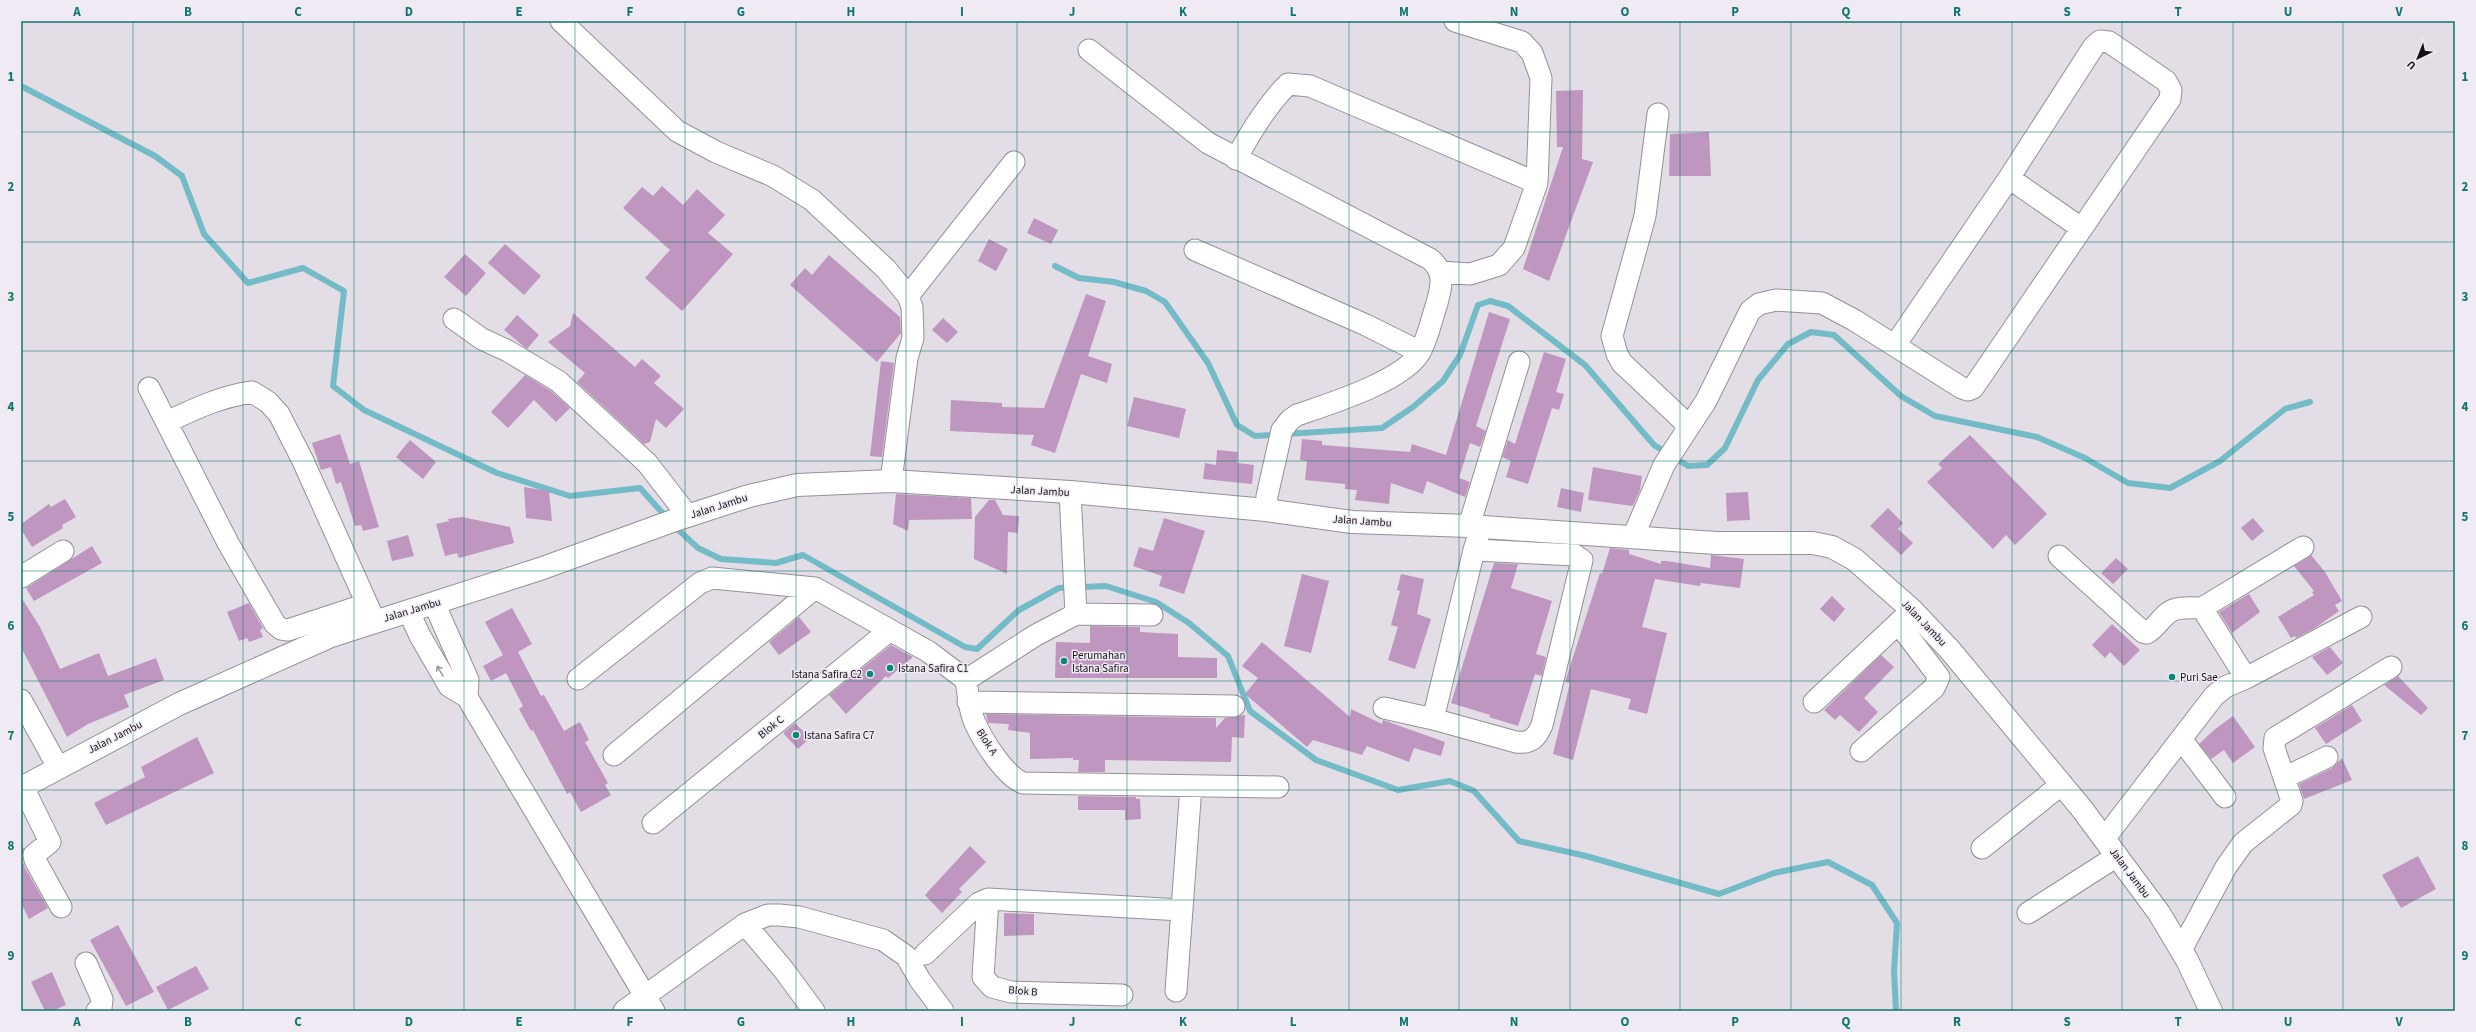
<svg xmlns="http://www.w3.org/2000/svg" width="2476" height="1032" font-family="'Source Sans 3',sans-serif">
<rect width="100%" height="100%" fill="#e3dde6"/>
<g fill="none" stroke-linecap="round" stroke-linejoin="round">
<path stroke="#73bbc6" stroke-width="6" d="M21,86L155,156L182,176L204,234L248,283L303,268L344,291L333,386L364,410L497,473L570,496L640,488L667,518
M1055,266L1079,278L1114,282L1146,291L1165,302L1208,363L1237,425L1255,436L1382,428L1413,407L1443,381L1460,355L1478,305L1490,301L1508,306L1585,365L1654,445L1688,466L1707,465L1725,448L1758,380L1788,344L1811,332L1834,335L1901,396L1935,416L2037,437L2085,458L2128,483L2170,488L2220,461L2285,409L2310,402
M673,525L698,548L721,559L776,563L803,555L965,647L977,649L1019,610L1059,588L1106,586L1156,602L1189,623L1228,656L1250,711L1316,760L1398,790L1450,781L1474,791L1519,841L1586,856L1719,894L1774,873L1828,862L1872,885L1897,923L1894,971L1896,1011"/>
</g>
<path fill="#be96bf" d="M1583,90L1582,159L1593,162L1549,281L1523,269L1563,147H1557L1556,91Z
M1709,132L1711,176H1669L1670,134Z
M662,186L683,205L697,189L725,215L708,233L733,254L682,311L645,278L670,250L623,208L642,187L653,196Z
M1034,218L1058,230L1051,244L1027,233Z
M989,239L1008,249L996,271L978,261Z
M505,244L541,276L524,295L488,263Z
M465,254L486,273L466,296L444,277Z
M829,255L900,317L901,333L877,362L790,285L805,268L812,275Z
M1086,294L1106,301L1088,356L1112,364L1107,383L1081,374L1055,453L1031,445L1034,435L950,431L951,400L1002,403V407L1044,408Z
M1489,312L1510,319L1476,426L1486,431L1480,447L1470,443L1459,478L1470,482L1465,497L1427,481L1423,494L1391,483L1389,504L1355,500L1357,490L1345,489V484L1305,480L1307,461L1300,460L1302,439L1322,441V445L1410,452L1412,444L1446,455Z
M573,313L635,367L642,359L661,376L654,383L684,409L666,428L656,419L650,442L644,444L577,382L585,373L548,342L570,326Z
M517,315L539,335L527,349L504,330Z
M943,318L958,332L947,343L932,330Z
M1544,352L1566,359L1556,392L1564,394L1559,410L1552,408L1528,484L1506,477L1511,461L1502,457L1508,440L1515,444Z
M881,361L894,363L882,457L870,456Z
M525,375L551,391L570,408L556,422L534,400L508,428L491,412Z
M1134,397L1186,409L1179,438L1127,426Z
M340,434L350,464L359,461L379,527L363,531L361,525L355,526L341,482L336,484L331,467L321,470L312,443Z
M1970,435L2047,514L2015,545L2006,535L1993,549L1927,482L1942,468L1938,464Z
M410,440L436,462L423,479L396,457Z
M1217,450L1238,452L1237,463L1254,465L1252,484L1203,479L1205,463L1216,465Z
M1593,467L1642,476L1640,490L1633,506L1588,500Z
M524,487L549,491L552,521L526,518Z
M1561,488L1584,493L1581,512L1557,507Z
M1748,492L1750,520L1727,521L1726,493Z
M896,494L971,498L972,519L909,520L908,531L893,524Z
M65,499L76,517L62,525L63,528L32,547L21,529V524L49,504L51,507Z
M989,500H995L1003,515L1019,516L1018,533L1008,532L1007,574L974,559L975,517Z
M1888,508L1903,523L1898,529L1913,543L1901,555L1870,526Z
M462,517L510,527L514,543L459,558L457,553L445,556L436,524L449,521L448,519Z
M1164,518L1205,531L1184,594L1159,586L1162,576L1133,566L1139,547L1153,551Z
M2253,518L2264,531L2252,541L2241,528Z
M408,535L414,556L392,561L387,541Z
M92,546L102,563L34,601L26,588Z
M1610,548L1629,550V554L1661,564V561H1667L1710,568L1711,555L1744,559L1740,588L1701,583L1700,586L1655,579L1642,627L1667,633L1647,714L1628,709L1631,699L1591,689L1573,760L1553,754L1570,683L1565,682L1600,573L1602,574Z
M2311,555L2325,572L2342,601L2335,605L2339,611L2315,628L2296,638L2295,636L2291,638L2278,617L2314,595L2312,592L2314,591L2294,566Z
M2116,558L2128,569L2113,584L2101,573Z
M1494,563L1518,564L1511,588L1552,601L1536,654L1546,657L1542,676L1535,674L1518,726L1489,717L1490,715L1451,703Z
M1302,574L1329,581L1311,653L1284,646Z
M1401,574L1424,579L1417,614L1431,619L1415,669L1388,660L1398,627L1391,625L1400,591L1397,590Z
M2249,594L2260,612L2232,633L2219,612Z
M1832,596L1845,609L1834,622L1820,609Z
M21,597L40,627L60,669L99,653L108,676L156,658L164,680L124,695L129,707L88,724L67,737L21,647Z
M249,603L263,628L260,630L263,637L249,642L247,638L239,641L227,612Z
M512,608L532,644L518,652L541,696L544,695L564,731L580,722L589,740L585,742L608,783L605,785L611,795L581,812L570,792L567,794L533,730L531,731L519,709L523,706L506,673L491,681L483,666L503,655L485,622Z
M799,617L811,632L779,655L769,642Z
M2112,624L2140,650L2124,666L2110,652L2105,658L2092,645Z
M1090,626L1140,627V632L1178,634V657L1217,658V678H1055L1056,642L1090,643Z
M1262,642L1350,717L1351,709L1382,724L1383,720L1445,742L1441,756L1414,748L1409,762L1367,746L1362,755L1313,740L1307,747L1245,694L1258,678L1242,666Z
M891,645L913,657L888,678L886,676L846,714L829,695Z
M2330,647L2343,663L2327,675L2312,657Z
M1881,655L1894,667L1864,698L1878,712L1859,732L1840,715L1835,720L1824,710Z
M2398,676L2428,708L2421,715L2384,685Z
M2352,705L2362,721L2326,744L2315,728Z
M986,714L1216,718V728L1225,718L1245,715L1244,738L1232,737L1231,762L1105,760V772H1078L1079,760H1073V758L1030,759V733L1008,730L1009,724L988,723Z
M2233,716L2255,747L2233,763L2224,750L2211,759L2199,744L2214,730Z
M795,723L810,738L798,749L783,733Z
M197,737L214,773L106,825L94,803L145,777L141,767Z
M2342,758L2352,780L2304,799L2299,784L2332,768Z
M1078,796L1136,797V799H1140L1141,819L1125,820V810H1078Z
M21,844L24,849L22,857L24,866L48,908L29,919L21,903Z
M970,846L986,862L959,889L962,892L942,913L925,895Z
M2418,856L2436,889L2401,908L2382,875Z
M1004,913L1034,914V935L1004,936Z
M118,925L154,992L126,1006L90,940Z
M196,966L209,989L168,1010L156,987Z
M52,972L66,1005L52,1011H45L31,982Z"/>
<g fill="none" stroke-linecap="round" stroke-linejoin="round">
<g stroke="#959098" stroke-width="23">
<path id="minor" d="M561,21L677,131L716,152L773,176L812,200L886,269L908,296L912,307L913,338L907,358L891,481
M1089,50L1208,143L1430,259C1445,271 1442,285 1437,303C1432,318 1428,338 1420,352C1404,381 1329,404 1297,415L1290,420L1282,430L1267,496L1266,510
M1658,114L1645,216L1612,336L1617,354L1622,363L1688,425
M1236,159C1250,133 1267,105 1288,84L1310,86L1537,183
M2009,178L2081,228
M1195,250L1366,325L1420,352
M1441,272L1470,274L1499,265L1514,248L1537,183L1541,78L1532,53L1522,42L1455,21
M908,296L1014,162
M454,319L482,339L508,351L558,381L647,463L688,516
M149,388L228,543L275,624L281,629L288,630L367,604
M167,422C194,409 222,396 252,392L268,402L279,414L303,461L372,615
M1070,492L1076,614
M1469,526L1519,362
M1633,537L1664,465L1706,401L1750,311L1759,304L1776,300L1822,303L1854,320L1962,388L1968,390L1973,388L2170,99L2171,90L2166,81L2109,42L2100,41L2094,46L2009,178L1895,345
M1474,550L1575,555L1582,560L1542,725C1537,737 1531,744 1516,742L1433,719L1474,550L1481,527
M2059,556L2143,632L2147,633C2156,628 2160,619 2168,613C2176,606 2192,608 2202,608L2246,678
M21,577L63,551
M434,603L468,680L467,697
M2202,608L2303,547
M409,612L420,636L449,686L467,697L654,1011
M1152,615L1076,614L1036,635L966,680C968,694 969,710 975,723C983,741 1005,776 1023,783L1278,787
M578,679L700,583L712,578L815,588L929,652L966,680
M21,700L58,767
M968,702L1234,706
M1814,702L1908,614
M1384,708L1433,719
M2181,739L2225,797
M1861,751L1934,688L1939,677L1898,623
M614,755L815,588
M2284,778L2327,757
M23,787L50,842L34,855L35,860L61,907
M653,823L890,630
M2104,839L2214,696L2225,687L2246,678L2361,617
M1982,848L2062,784
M2028,913L2117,856
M745,924L768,915H779L799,917L883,940L906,956L920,980L943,1011
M2181,950L2226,867L2243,843L2291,805L2292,801L2274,748L2275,738L2391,667
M925,954L979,903L988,899
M86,963L102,999L101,1008L97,1011
M1176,991L1191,786
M1122,995L1011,992L992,987L983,977L988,899L1181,910
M624,1011L745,924L783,969L814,1011"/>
</g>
<g stroke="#959098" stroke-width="24">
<path id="tertiary" d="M21,788L179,704L331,636L540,569L678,519L749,496L797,485L891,481L1070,492L1266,510L1352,522L1469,526L1716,543H1813L1832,547L1854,559L1912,610L1950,650L2082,809L2159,913L2187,960L2211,1011"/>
</g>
<use href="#minor" stroke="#fff" stroke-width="21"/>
<use href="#tertiary" stroke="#fff" stroke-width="22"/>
</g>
<defs><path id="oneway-shaft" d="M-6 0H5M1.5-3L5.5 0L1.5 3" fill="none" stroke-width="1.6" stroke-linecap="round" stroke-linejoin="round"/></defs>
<use stroke="#a1a0a1" href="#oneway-shaft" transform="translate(440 671) rotate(-121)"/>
<path fill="none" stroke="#0f766e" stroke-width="1" stroke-opacity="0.55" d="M133,21V1011M243,21V1011M354,21V1011M464,21V1011M575,21V1011M685,21V1011M796,21V1011M906,21V1011M1017,21V1011M1127,21V1011M1238,21V1011M1349,21V1011M1459,21V1011M1570,21V1011M1680,21V1011M1791,21V1011M1901,21V1011M2012,21V1011M2122,21V1011M2233,21V1011M2343,21V1011M21,132H2455M21,242H2455M21,351H2455M21,461H2455M21,571H2455M21,681H2455M21,790H2455M21,900H2455"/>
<g fill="#028b72" stroke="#f0eaf4" stroke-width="1.5">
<circle cx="1064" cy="661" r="4"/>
<circle cx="890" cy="668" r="4"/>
<circle cx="870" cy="674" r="4"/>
<circle cx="2172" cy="677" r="4"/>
<circle cx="796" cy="735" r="4"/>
</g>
<g text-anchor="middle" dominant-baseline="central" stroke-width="3" stroke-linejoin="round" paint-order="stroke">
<g font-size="11" fill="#141215" stroke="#f0eaf4">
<text transform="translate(1040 491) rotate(3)">Jalan Jambu</text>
<text transform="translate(719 506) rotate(-18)">Jalan Jambu</text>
<text transform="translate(1362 521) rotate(4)">Jalan Jambu</text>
<text transform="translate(412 610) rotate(-17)">Jalan Jambu</text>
<text transform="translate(1924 623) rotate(46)">Jalan Jambu</text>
<text transform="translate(771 727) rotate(-39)">Blok C</text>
<text transform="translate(115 737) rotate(-27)">Jalan Jambu</text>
<text transform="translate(987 742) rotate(57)">Blok A</text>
<text transform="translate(2130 873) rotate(53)">Jalan Jambu</text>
<text transform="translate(1023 991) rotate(5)">Blok B</text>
</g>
<g font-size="11" fill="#141215" stroke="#f0eaf4" text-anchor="start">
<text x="1072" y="655">Perumahan<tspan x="1072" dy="13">Istana Safira</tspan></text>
<text x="898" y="668">Istana Safira C1</text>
<text x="862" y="674" text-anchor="end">Istana Safira C2</text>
<text x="2180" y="677">Puri Sae</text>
<text x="804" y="735">Istana Safira C7</text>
</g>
</g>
<rect width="2476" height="1032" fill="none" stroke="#f0eaf4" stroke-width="44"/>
<g transform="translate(2418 58) rotate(223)" stroke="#f0eaf4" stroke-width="3" paint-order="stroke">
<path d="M0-3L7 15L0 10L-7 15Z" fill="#141215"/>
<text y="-6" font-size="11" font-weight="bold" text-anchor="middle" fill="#141215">U</text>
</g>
<rect x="22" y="22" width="2432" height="988" fill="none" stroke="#0f766e" stroke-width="1.5"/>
<g font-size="13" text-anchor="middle" font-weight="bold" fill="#0f766e">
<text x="77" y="16">A</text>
<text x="188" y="16">B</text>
<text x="298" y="16">C</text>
<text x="409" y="16">D</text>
<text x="519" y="16">E</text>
<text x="630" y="16">F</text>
<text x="741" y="16">G</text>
<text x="851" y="16">H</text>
<text x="962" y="16">I</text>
<text x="1072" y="16">J</text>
<text x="1183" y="16">K</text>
<text x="1293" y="16">L</text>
<text x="1404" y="16">M</text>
<text x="1514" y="16">N</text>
<text x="1625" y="16">O</text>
<text x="1735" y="16">P</text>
<text x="1846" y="16">Q</text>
<text x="1957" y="16">R</text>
<text x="2067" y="16">S</text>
<text x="2178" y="16">T</text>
<text x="2288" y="16">U</text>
<text x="2399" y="16">V</text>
<text x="11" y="81">1</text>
<text x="2465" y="81">1</text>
<text x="11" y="191">2</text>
<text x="2465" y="191">2</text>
<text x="11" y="301">3</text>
<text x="2465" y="301">3</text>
<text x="11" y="411">4</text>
<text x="2465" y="411">4</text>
<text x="11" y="521">5</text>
<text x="2465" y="521">5</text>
<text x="11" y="630">6</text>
<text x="2465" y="630">6</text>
<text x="11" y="740">7</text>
<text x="2465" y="740">7</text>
<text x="11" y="850">8</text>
<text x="2465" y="850">8</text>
<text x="11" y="960">9</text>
<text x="2465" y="960">9</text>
<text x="77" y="1026">A</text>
<text x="188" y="1026">B</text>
<text x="298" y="1026">C</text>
<text x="409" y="1026">D</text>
<text x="519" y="1026">E</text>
<text x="630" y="1026">F</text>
<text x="741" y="1026">G</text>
<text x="851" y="1026">H</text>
<text x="962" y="1026">I</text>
<text x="1072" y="1026">J</text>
<text x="1183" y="1026">K</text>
<text x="1293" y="1026">L</text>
<text x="1404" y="1026">M</text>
<text x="1514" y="1026">N</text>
<text x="1625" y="1026">O</text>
<text x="1735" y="1026">P</text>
<text x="1846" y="1026">Q</text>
<text x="1957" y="1026">R</text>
<text x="2067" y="1026">S</text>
<text x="2178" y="1026">T</text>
<text x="2288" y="1026">U</text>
<text x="2399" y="1026">V</text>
</g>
</svg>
